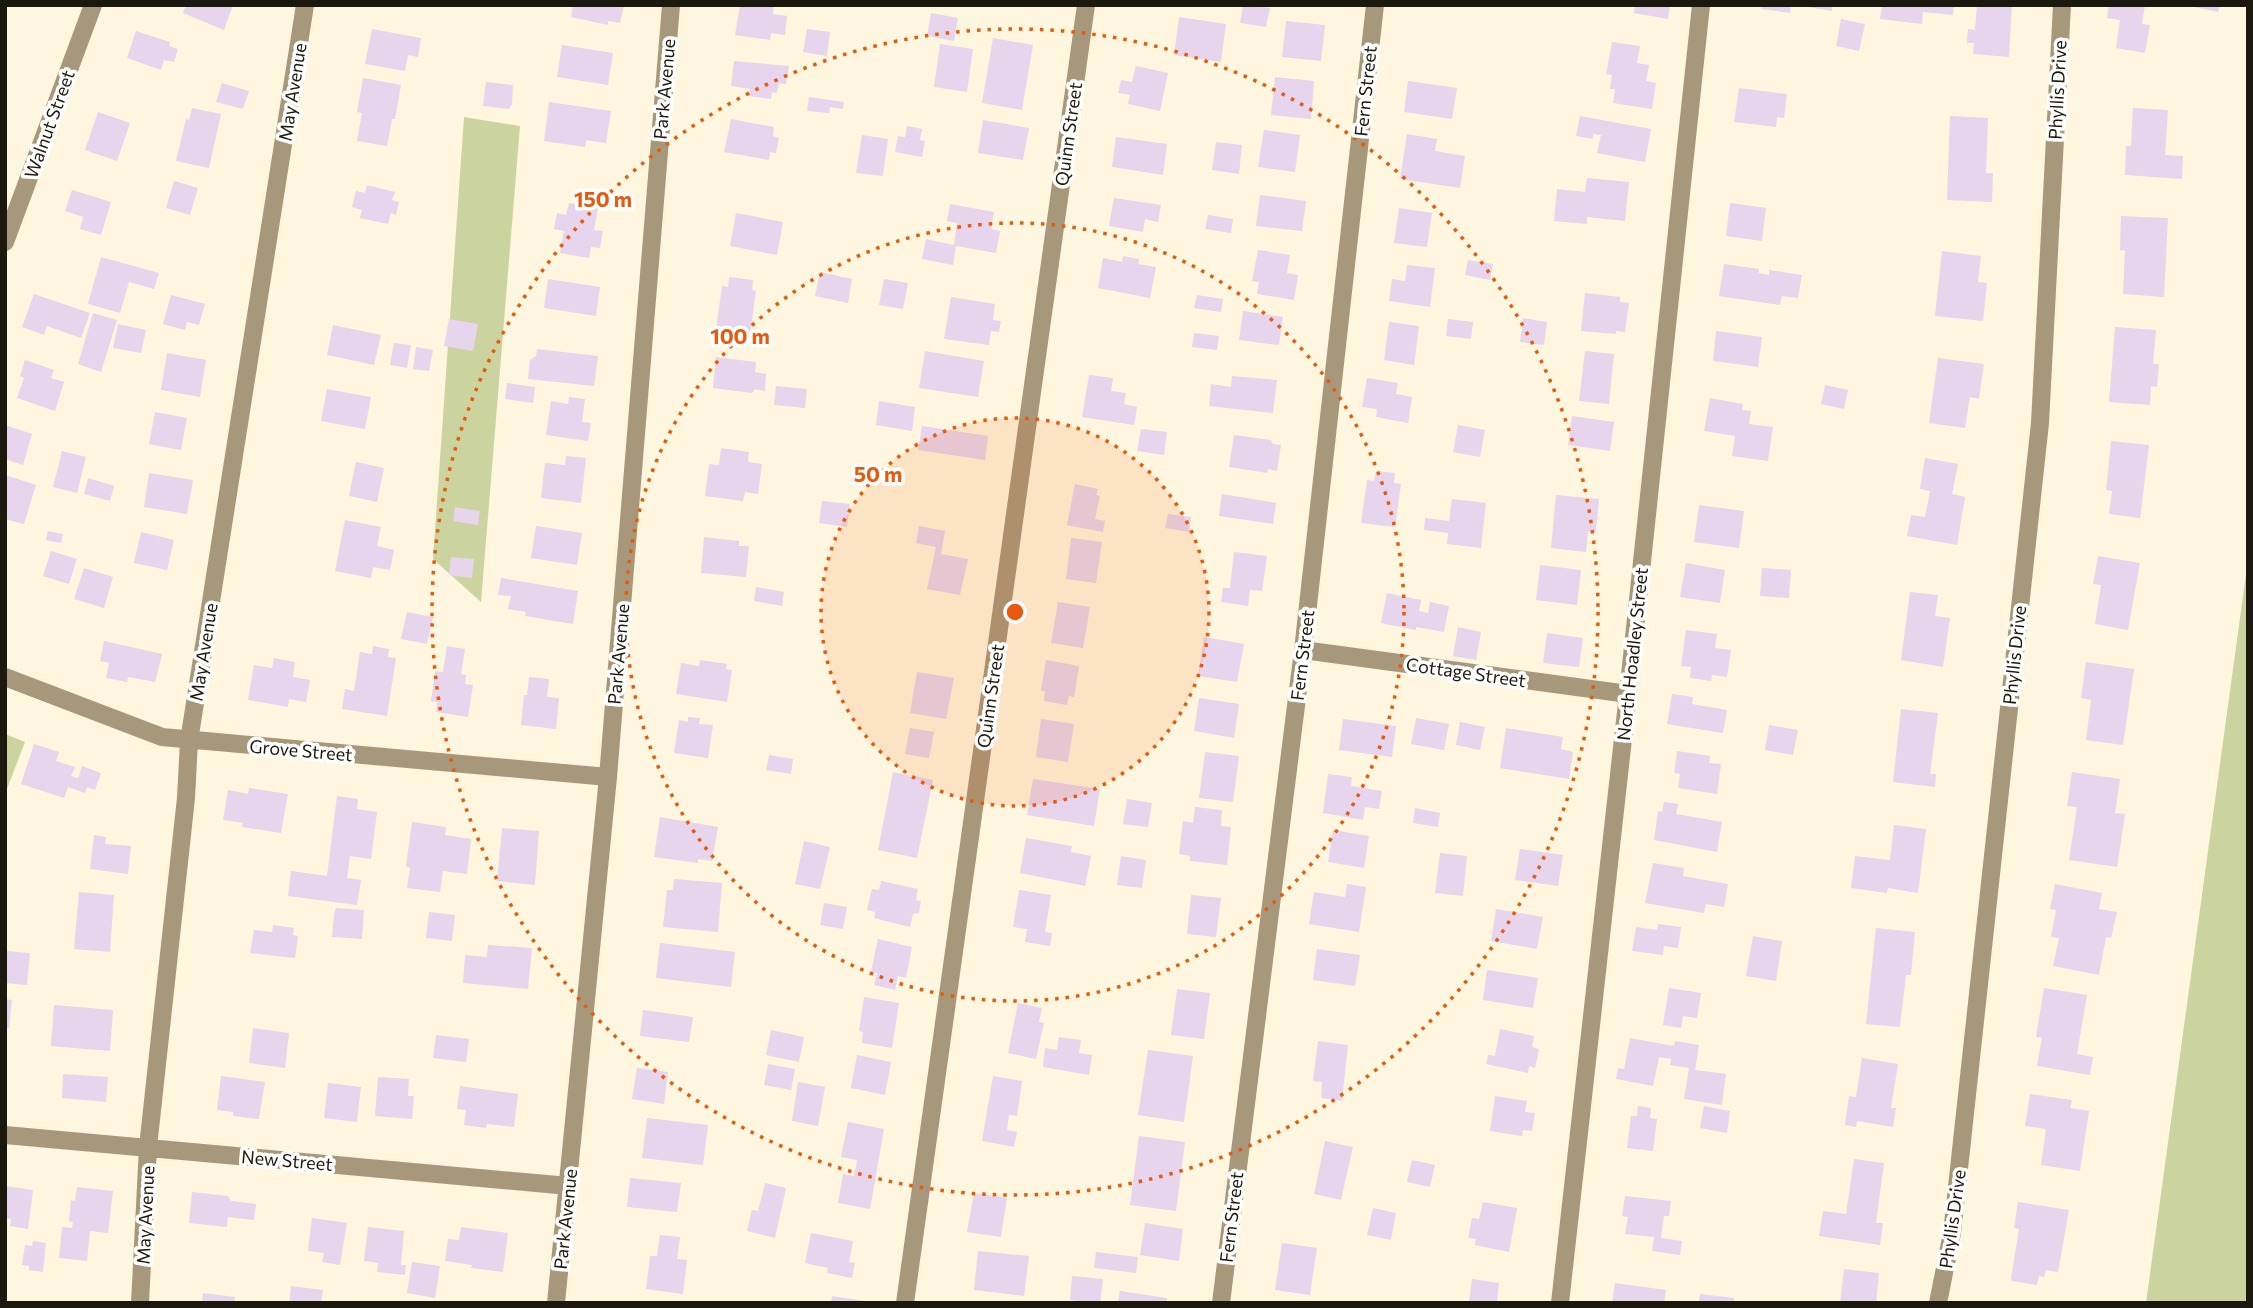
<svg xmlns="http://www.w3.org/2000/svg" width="2253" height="1308" font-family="Commissioner,sans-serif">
<rect width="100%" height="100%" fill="#fef6df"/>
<path fill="#cbd49e" d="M464,117L520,126L481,602L433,559Z
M2247,567L2248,1303H2146Z
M5,734L25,742L5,794Z"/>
<path fill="#e7d4ed" d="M186,5H233L224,30L183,13Z
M573,5H624L620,23L608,21V25L571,17Z
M740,5H774L773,14L787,16L785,35L771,33L770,40L735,35Z
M1243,5L1270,8L1266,27L1240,23Z
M1635,5H1670L1668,19L1634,13Z
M1762,5H1791L1790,13L1761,9Z
M1796,5H1832V11Z
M1882,5H1954L1953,15L1923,12L1922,24L1880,19Z
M1977,5H2012L2009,57L1973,54L1974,43H1967L1968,29L1975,30Z
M2109,5H2145L2142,24L2150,25L2145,53L2116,48L2120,20L2107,18Z
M2185,5H2220L2218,12Z
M931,13L958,18L954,41L927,36Z
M1179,17L1226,24L1221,62L1174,55Z
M1841,19L1865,24L1859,51L1836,46Z
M1286,21L1325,25L1321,61L1282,57Z
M372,29L421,38L418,57L408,55L405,71L365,64Z
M807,29L830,32L827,56L803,52Z
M136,31L170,42L169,46L178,49L174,62L164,60L161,70L127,58Z
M993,38L1033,45L1022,110L982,103Z
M1612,42L1640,46L1637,63L1649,65L1646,81L1656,83L1652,109L1613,103L1615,89H1610L1612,75L1606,74Z
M940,44L973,49L967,92L934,87Z
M562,45L613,53L608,85L557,77Z
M734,61L789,66L786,84L779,83L777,93L772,92L771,99L749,96L750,89L731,86Z
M1136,66L1168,73L1160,111L1128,104L1130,95L1118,93L1121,80L1132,82Z
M1275,77L1314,81L1311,119L1271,115Z
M363,78L401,85L395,119H392L387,146L357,141L362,113L357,112Z
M1408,81L1457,88L1452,119L1404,112Z
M486,82L513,85L512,104L509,109L483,106Z
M222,83L249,91L243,109L216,102Z
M1739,88L1787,94L1784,118L1777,117L1776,127L1734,122Z
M809,97L844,102L843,109L830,107L829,113L807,111Z
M549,102L611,111L606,143L586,140L585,147L544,141Z
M192,108L221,114L209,168L176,161L186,119L189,120Z
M2133,108L2168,110L2165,155L2183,156L2182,179L2125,175L2126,146H2131Z
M98,112L130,123L117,161L85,150Z
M1580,116L1651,129L1645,162L1597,153L1601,135L1593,134V139L1576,136Z
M1950,116L1988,118L1986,173H1993L1992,202L1947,200Z
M731,119L774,127L773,136L779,138L776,153L770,152L769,160L724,152Z
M983,120L1029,128L1023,160L978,153Z
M907,126L922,129L920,140L925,141L922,157L895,152L898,136L905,137Z
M1264,130L1300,135L1295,172L1258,167Z
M1407,134L1437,139L1435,151L1465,156L1460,188L1400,179Z
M862,135L888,139L883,176L856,173Z
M1116,137L1167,144L1163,175L1112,167Z
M1216,142L1242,145L1239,174L1212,170Z
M1587,178L1629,182L1625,221L1587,217V224L1554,221L1557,189L1585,192Z
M174,181L198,188L190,215L166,208Z
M367,185L395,192L392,200L399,202L396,215L391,213L388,224L360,218L362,210L352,207L356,191L365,193Z
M72,190L111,202L101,235L80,229L83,217L65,211Z
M1260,195L1306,201L1302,231L1256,226Z
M1114,198L1161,205L1158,222L1145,219L1143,232L1109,226Z
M569,203L598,208L594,230L603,231L600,248L591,247L589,258L560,253L564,231L554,229L557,213L566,215Z
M1730,203L1766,208L1762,241L1726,236Z
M950,204L994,212L991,229L1000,231L996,253L956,246L953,265L922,259L926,239L954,245L957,223L947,221Z
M1399,208L1432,213L1427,247L1394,243Z
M736,213L783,222L777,255L730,246Z
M1208,215L1233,219L1231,233L1205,229Z
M2121,216L2168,218L2164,297L2123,294L2125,251L2120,250Z
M1258,250L1290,255L1287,273L1298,275L1294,300L1257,294L1259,282L1252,281Z
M1942,251L1981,256L1978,282L1987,283L1983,321L1935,316Z
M1123,256L1139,259L1138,264L1156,267L1150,298L1098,288L1103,258L1122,262Z
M101,257L159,273L154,289L129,282L120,313L88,304Z
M1468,260L1493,264L1490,280L1465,275Z
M1724,264L1759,269V273L1769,275V270L1802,275L1798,298L1782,296L1780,305L1719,296Z
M1407,265L1435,268L1430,307L1389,301L1392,279L1405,281Z
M820,272L852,279L848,303L815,296Z
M729,277L753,280L752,290L756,291L750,334L716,329L722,286L728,287Z
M548,279L600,287L596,316L544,308Z
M884,279L908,283L903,309L879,305Z
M1585,293L1620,297V302L1629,303L1625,332L1616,331V334L1581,331Z
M34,294L90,313L81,338L47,326L44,335L22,327Z
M171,295L205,304L199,325L187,322L185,330L163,324Z
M1197,295L1223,299L1221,312L1194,308Z
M951,297L995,304L993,320L1001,321L999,332L991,331L989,345L944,339Z
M1243,311L1283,317L1279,345L1239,340Z
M93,313L117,320L101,372L78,364Z
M1523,318L1547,322L1544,345L1520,342Z
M449,319L478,324L473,351L444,346Z
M1448,319L1473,322L1471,339L1446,336Z
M1389,322L1419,326L1414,365L1384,360Z
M118,324L146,330L141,353L113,348Z
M333,325L381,335L374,365L327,355Z
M2115,327L2156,330L2153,364H2159L2157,387L2151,386L2150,405L2109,402Z
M1716,331L1762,337L1758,367L1713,361Z
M1194,333L1219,336L1217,350L1192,347Z
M394,343L411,345L407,368L390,365Z
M416,347L433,350L429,371L413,369Z
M537,349L598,356L594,386L528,379L530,360L536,356Z
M925,351L984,361L978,397L919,388Z
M1585,351L1614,354L1609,404L1579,401Z
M167,353L206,360L200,397L161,390Z
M716,357L756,362L755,372L766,374L765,391L755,389L752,393L713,388Z
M1938,358L1984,364L1979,399L1970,397L1965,428L1929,423Z
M25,360L54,370L51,378L64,382L55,411L17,398L24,378L20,376Z
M1089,375L1113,378L1111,391L1126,393L1124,404L1137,407L1134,425L1082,417Z
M1232,376L1277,380L1273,413L1209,406L1211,384L1231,387Z
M1367,378L1398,383L1396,394L1412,397L1408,423L1376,417L1377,409L1362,407Z
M507,383L535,387L533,403L505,399Z
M1825,385L1848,390L1844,409L1821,404Z
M776,386L807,389L805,408L774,405Z
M327,389L371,397L365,429L321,421Z
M569,397L585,399L582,422L591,423L588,441L546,435L551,401L568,404Z
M1710,398L1743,404L1742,410L1751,411L1749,424L1773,427L1768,461L1732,456L1735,436L1704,431Z
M879,401L915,407L912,431L876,425Z
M155,412L187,418L181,450L149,444Z
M1572,416L1614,422L1610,451L1568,445Z
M5,425L32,434L23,465L5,459Z
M1458,425L1485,430L1480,457L1453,452Z
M922,426L988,436L985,460L918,450Z
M1141,429L1167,432L1164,455L1137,451Z
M1234,435L1271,440L1273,444L1281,445L1277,471L1268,469L1267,473L1229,467Z
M2111,441L2149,445L2140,518L2109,514L2112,491L2106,490Z
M721,448L749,452L748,462L762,464L758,494L745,492L743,501L705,496L709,464L719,465Z
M62,451L86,457L77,493L53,487Z
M566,456L586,458L581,503L541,498L545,463L565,465Z
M1925,458L1958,464L1952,494L1965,497L1957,545L1907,536L1911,515L1925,517L1930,491L1920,489Z
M356,462L384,468L377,502L349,496Z
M1376,471L1395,473L1394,483L1401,484L1395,527L1361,523L1367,480L1374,481Z
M149,473L193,480L187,514L144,507Z
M5,475L36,485L24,524L5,519Z
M88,478L114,486L110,501L84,494Z
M1075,484L1098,489L1096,495L1100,496L1095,519L1105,521L1103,532L1067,525Z
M1222,494L1276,503L1273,524L1219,516Z
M1556,495L1599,499L1596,532L1588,531L1586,552L1551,548Z
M1452,499L1486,503L1481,548L1447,544L1448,533L1424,530L1425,518L1449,521Z
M822,501L850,504L847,527L819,523Z
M1699,505L1744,511L1739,548L1694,542Z
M455,507L480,511L478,525L453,521Z
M1168,514L1191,517L1189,532L1165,528Z
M345,520L381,527L377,546L394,550L390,570L373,567L371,578L335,571Z
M536,526L582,533L577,565L531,558Z
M919,526L945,531L941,554L968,559L960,595L927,589L936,547L916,543Z
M48,531L63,534L61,543L46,540Z
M141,532L174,540L167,570L134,563Z
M704,537L739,541V546H749L746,577L701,573Z
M1071,538L1102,542L1096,583L1066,579Z
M51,551L77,559L69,584L43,576Z
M1234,552L1267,556L1262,591L1250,590L1248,606L1221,602L1223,588H1230Z
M2098,556L2140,563L2128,630L2095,624L2101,585L2093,584Z
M451,557L474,559L472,578L449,575Z
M1686,563L1725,570L1720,603L1680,597Z
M1540,565L1581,570L1577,605L1536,600Z
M84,568L113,577L104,608L74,599Z
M1762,568L1791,570L1789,598L1760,596Z
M501,578L578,591L573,624L525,616L526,612L508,609L511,596L498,595Z
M756,587L784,592L782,606L754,601Z
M1910,592L1938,595L1935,616L1950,618L1943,667L1901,660Z
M1387,593L1421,600L1419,611L1428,613L1430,602L1449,606L1444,632L1416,627V630L1381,623Z
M1058,602L1090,607L1083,648L1051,643Z
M407,612L433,617L427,644L401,639Z
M1458,627L1481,632L1476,660L1453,656Z
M1686,630L1717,634L1715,648L1731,650L1727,677L1712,675L1711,681L1690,678L1691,667L1681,666Z
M1547,633L1583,638L1579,667L1543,663Z
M1204,637L1244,644L1237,682L1198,676Z
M104,641L162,654L155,682L128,677L127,682L106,678L109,663L100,661Z
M373,646L389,649L388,657L396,658L387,716L342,709L345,689L354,691L360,652L372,654Z
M447,646L465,649L461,674L466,675L465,684L473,685L468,717L436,712L437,702L431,701L435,671L443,672Z
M274,658L295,662L293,677L310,680L306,702L289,699L288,707L248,700L254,665L272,668Z
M700,660L727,664L726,669L732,670L727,702L676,694L681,663L699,666Z
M1046,660L1079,666L1074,697L1069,696L1067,705L1044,701L1045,691H1041Z
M2086,662L2134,669L2123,745L2086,740L2091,700L2081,698Z
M917,672L954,678L946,719L910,713Z
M529,677L549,679L547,697L559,698L556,729L521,725L524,695H527Z
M1672,694L1693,697L1692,704L1727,710L1723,733L1667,724Z
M1199,698L1239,704L1234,738L1194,731Z
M1901,709L1938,713L1930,774H1936L1935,787L1893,782Z
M688,717L700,718L699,724L713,725L708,758L674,753L679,720L688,722Z
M1416,718L1449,724L1444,750L1411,744Z
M1041,719L1074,724L1068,762L1036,757Z
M1343,719L1396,726L1392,757L1339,750Z
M1460,722L1485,727L1480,750L1456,745Z
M1769,725L1798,730L1793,755L1765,750Z
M910,728L934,732L929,758L905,754Z
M1506,728L1563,737L1561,749L1573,752L1569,779L1500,768Z
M34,744L59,752L56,761L75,767L71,776L78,778L82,766L101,773L95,790L87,787L85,793L68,787L64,798L21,784Z
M1677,751L1710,756L1709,763L1721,764L1717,794L1678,788L1680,774L1674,773Z
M1205,752L1239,756L1233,802L1199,798Z
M769,755L793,759L791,774L766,770Z
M893,772L933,780L917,858L878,850Z
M2072,772L2120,779L2115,813L2125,814L2117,867L2069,860L2077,807L2067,806Z
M1328,774L1352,777L1351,786L1382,791L1379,809L1365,807L1363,820L1323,813Z
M1033,779L1100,789L1094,826L1027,815Z
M249,788L288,794L281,833L242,827L243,823L223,820L228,790L248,794Z
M337,796L358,799L357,809L377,812L371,859L350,856L347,878L361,880L357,905L288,896L291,871L327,876Z
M1127,799L1152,803L1148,827L1123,824Z
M1664,802L1678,804L1676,814L1722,822L1717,852L1654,840L1658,811L1662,812Z
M1195,807L1222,810L1221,826L1231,827L1227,865L1190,861V856L1179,854L1183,821L1193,823Z
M1415,808L1440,813L1438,827L1413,823Z
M660,817L718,827L712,861L698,859V863L654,857Z
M412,822L446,827L445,835L471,839L467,874L443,871L440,892L407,888L410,868L406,866Z
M1894,825L1926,829L1918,893L1888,888L1887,893L1851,888L1855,856L1890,860Z
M502,828L539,831L535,885L497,881Z
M1333,830L1369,836L1364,868L1328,862Z
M94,835L106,837L105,844L131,846L128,874L90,869Z
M1026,838L1072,846L1071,852L1091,856L1085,886L1020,873Z
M804,841L830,847L820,889L795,884Z
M1520,849L1563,855L1558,886L1515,880Z
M1440,853L1467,856L1463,896L1435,893Z
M1121,856L1146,860L1142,888L1117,885Z
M1653,863L1684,868L1683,876L1728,884L1724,907L1706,904L1704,913L1645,903Z
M674,879L722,883L718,932L663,927L667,890H673Z
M881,881L918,889L916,900L921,901L919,913L913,914L910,927L874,918L875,912L867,910L872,889L879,890Z
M1347,884L1366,887L1359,932L1309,924L1314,892L1345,897Z
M2055,884L2102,893L2099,909L2117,912L2111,938L2106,937L2099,975L2053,966L2059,938L2051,937L2056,910L2050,909Z
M1019,890L1051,895L1045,932L1052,933L1050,946L1025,942L1027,929L1013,927Z
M79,892L114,895L110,952L74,949Z
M1191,895L1221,898L1216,937L1187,934Z
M824,903L847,907L843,929L820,925Z
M336,908L364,910L362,939L332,937L334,914Z
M1496,909L1543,917L1537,949L1491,941Z
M429,912L455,915L452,941L426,938Z
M1658,924L1681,927L1678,948L1664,946L1663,955L1632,951L1636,927L1657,930Z
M273,925L294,928L293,935L298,936L295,958L250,953L254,930L272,932Z
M1876,928L1915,932L1911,975H1906L1900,1027L1866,1024Z
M1753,936L1782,941L1776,981L1746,976Z
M878,939L912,947L906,978L898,976L895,990L874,985L877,973L871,972Z
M660,943L735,952L731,987L656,978Z
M488,945L532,948L528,989L463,983L465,955L487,957Z
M1317,949L1360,955L1355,986L1313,980Z
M5,951L30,953L27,985L5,983Z
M1487,970L1538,978L1533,1008L1483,1000Z
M1669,988L1701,993L1697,1018L1683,1016L1681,1028L1663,1025Z
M2044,988L2087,995L2077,1054L2093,1057L2090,1075L2037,1066L2042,1038L2036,1037Z
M1177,989L1210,993L1204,1039L1171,1035Z
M864,997L899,1003L892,1048L862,1043L863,1032L859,1031Z
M5,999L12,1000L9,1028H5Z
M1018,1003L1042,1008L1039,1022L1044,1023L1036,1059L1008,1053Z
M54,1005L113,1010L110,1051L51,1046Z
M643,1010L693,1017L689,1042L640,1036Z
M253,1028L289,1033L285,1068L249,1063Z
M1500,1029L1534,1036L1532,1047L1539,1049L1535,1068L1529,1066L1528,1073L1486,1064L1488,1055L1495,1056Z
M771,1030L804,1037L799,1062L766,1055Z
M436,1035L469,1039L466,1062L433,1058Z
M1059,1037L1081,1040L1079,1053L1092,1055L1089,1075L1043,1067L1045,1048L1057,1050Z
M1630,1038L1674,1046L1675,1041L1699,1045L1695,1070L1726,1074L1722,1105L1684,1099L1689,1068L1670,1065L1671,1059L1659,1057L1653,1086L1616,1079L1618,1068L1624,1069Z
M1318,1041L1348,1045L1342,1101L1321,1098L1322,1082L1313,1081Z
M1148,1050L1193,1056L1184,1122L1138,1115Z
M857,1055L891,1062L885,1095L851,1088Z
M1862,1058L1898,1064L1891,1108H1896L1893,1127L1857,1121L1856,1127L1845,1125L1849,1096L1856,1097Z
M768,1064L795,1069L791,1090L764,1085Z
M637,1068L668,1072L664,1104L632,1099Z
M63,1074L108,1077L106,1102L62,1098Z
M221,1076L265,1082L259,1119L233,1116V1112L217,1110Z
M993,1076L1022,1081L1017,1116L1009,1115L1007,1130L1017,1132L1014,1147L982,1141Z
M378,1077L409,1079L408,1096H414L412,1119L375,1116Z
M798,1082L825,1087L818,1126L792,1121Z
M328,1083L361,1087L357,1122L324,1118Z
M460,1086L518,1094L514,1127L487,1124L486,1128L464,1125L466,1110L457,1109Z
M2030,1094L2072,1100L2070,1108L2089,1111L2080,1171L2041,1165L2046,1129L2025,1126Z
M1495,1096L1527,1101L1525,1112L1535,1113L1532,1131L1523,1130L1522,1136L1490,1131Z
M1638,1106L1651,1108L1650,1118L1657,1119L1653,1151L1627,1148L1631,1116H1637Z
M1704,1106L1730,1111L1727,1133L1700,1128Z
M647,1118L708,1125L703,1165L642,1158Z
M848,1122L884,1129L870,1209L838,1203L843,1174L854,1176L857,1160L841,1157Z
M1139,1136L1185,1142L1176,1211L1130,1205Z
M1325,1141L1353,1147L1341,1200L1314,1194Z
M1854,1159L1884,1163L1876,1223H1883L1880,1245L1819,1236L1823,1211L1846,1214Z
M1412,1160L1435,1165L1430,1187L1407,1182Z
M630,1178L681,1183L677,1212L627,1207Z
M765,1183L786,1188L775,1238L747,1231L752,1210L758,1211Z
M5,1186L33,1190L28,1229L10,1226L11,1219L5,1218Z
M77,1187L113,1191L108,1233L90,1231L87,1261L59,1258L62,1227L72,1228L73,1222L69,1221L71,1200L75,1201Z
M192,1192L228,1196L231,1201L256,1204L254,1220L228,1217L227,1227L189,1223Z
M974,1193L1007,1198L1001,1237L967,1232Z
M1625,1196L1671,1201L1669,1216H1664L1661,1238L1682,1241L1680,1255L1652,1251L1654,1237L1625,1234L1628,1217L1622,1216Z
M1483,1202L1517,1208L1509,1252L1475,1245L1476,1239L1468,1238L1472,1218L1479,1219Z
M2018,1202L2069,1210L2058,1272L2046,1270L2044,1277L2039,1276L2037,1285L2012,1281L2011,1278L2019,1229L2014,1228Z
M1373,1208L1396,1213L1391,1240L1367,1235Z
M312,1218L347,1223L340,1265L322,1262L324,1253L308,1251Z
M1145,1223L1183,1229L1179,1261L1140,1255Z
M368,1227L404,1231L401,1265H406L405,1275L377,1272L378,1263L364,1261Z
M461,1227L508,1233L503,1272L471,1268L472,1265L445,1261L448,1239L459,1240Z
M811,1233L853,1241L849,1262L855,1263L852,1278L827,1273L828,1268L805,1263Z
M660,1235L680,1237L677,1259L687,1260L683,1294L646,1289L650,1256H657Z
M33,1241L46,1243L43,1272L29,1270V1266L22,1265L25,1245L32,1246Z
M1282,1243L1317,1248L1310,1295L1275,1290Z
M978,1251L1029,1256L1024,1296L974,1290Z
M1096,1252L1138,1257L1136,1273L1094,1268Z
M412,1262L440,1266L435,1298L407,1293Z
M1844,1269L1879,1273L1876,1303H1840Z
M1072,1276L1103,1279L1100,1303L1070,1300Z
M1472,1279L1499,1283L1497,1303H1469Z
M1615,1283L1666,1290L1664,1303H1612Z
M291,1286L323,1290L321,1303H289Z
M1120,1291L1167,1298V1303L1118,1302Z
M203,1293L235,1297L234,1303H202Z
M1700,1294L1734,1298L1733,1303H1699Z
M832,1296L865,1301V1303H831Z"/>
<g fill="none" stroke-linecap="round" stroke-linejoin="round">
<path stroke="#a8987b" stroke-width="18" d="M5,242L93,5
M1303,650L1628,694
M5,677L162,737L608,777
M5,1135L569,1186
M140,1303L148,1147L186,798L189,741L305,5
M556,1303L608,777L671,5
M905,1303L1086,5
M1221,1303L1303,650L1375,5
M1938,1303L1952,1233L2040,423L2062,5"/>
<path stroke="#a8987b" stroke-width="18" d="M1560,1303L1628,694L1701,5"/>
</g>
<circle cx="1015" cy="612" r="194" fill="#e8590c" fill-opacity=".12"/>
<g fill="none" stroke="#e8590c" stroke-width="3.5" stroke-dasharray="3.5 7">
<circle cx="1015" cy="612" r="194"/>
<circle cx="1015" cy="612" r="389"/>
<circle cx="1015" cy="612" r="583"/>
</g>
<g text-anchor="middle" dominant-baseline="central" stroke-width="7" stroke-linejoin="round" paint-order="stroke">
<g font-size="18" fill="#1b180e" stroke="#fff">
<text transform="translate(664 89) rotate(-85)">Park Avenue</text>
<text transform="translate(2057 90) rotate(-87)">Phyllis Drive</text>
<text transform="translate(1365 91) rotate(-84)">Fern Street</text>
<text transform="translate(292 92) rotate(-81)">May Avenue</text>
<text transform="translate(49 124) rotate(-70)">Walnut Street</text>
<text transform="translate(1068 134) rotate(-82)">Quinn Street</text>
<text transform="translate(203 652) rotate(-81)">May Avenue</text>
<text transform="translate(618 654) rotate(-85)">Park Avenue</text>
<text transform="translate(1632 654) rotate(-84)">North Hoadley Street</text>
<text transform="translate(1302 655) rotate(-83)">Fern Street</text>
<text transform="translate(2014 655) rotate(-84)">Phyllis Drive</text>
<text transform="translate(1466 672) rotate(8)">Cottage Street</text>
<text transform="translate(990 696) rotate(-82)">Quinn Street</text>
<text transform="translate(301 750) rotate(5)">Grove Street</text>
<text transform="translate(287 1160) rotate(5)">New Street</text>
<text transform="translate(145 1215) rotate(-87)">May Avenue</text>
<text transform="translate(1231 1217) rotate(-83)">Fern Street</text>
<text transform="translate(565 1219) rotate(-84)">Park Avenue</text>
<text transform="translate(1952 1219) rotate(-82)">Phyllis Drive</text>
</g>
</g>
<circle cx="1015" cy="612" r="10" fill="#e8590c" stroke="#fff" stroke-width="3.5"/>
<g font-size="21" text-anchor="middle" font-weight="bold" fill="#e8590c" stroke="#fff" stroke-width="7" stroke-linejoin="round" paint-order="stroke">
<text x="603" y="207">150 m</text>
<text x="740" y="344">100 m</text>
<text x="878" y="482">50 m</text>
</g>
<rect width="2253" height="1308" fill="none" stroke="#1b180e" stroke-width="14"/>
</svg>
